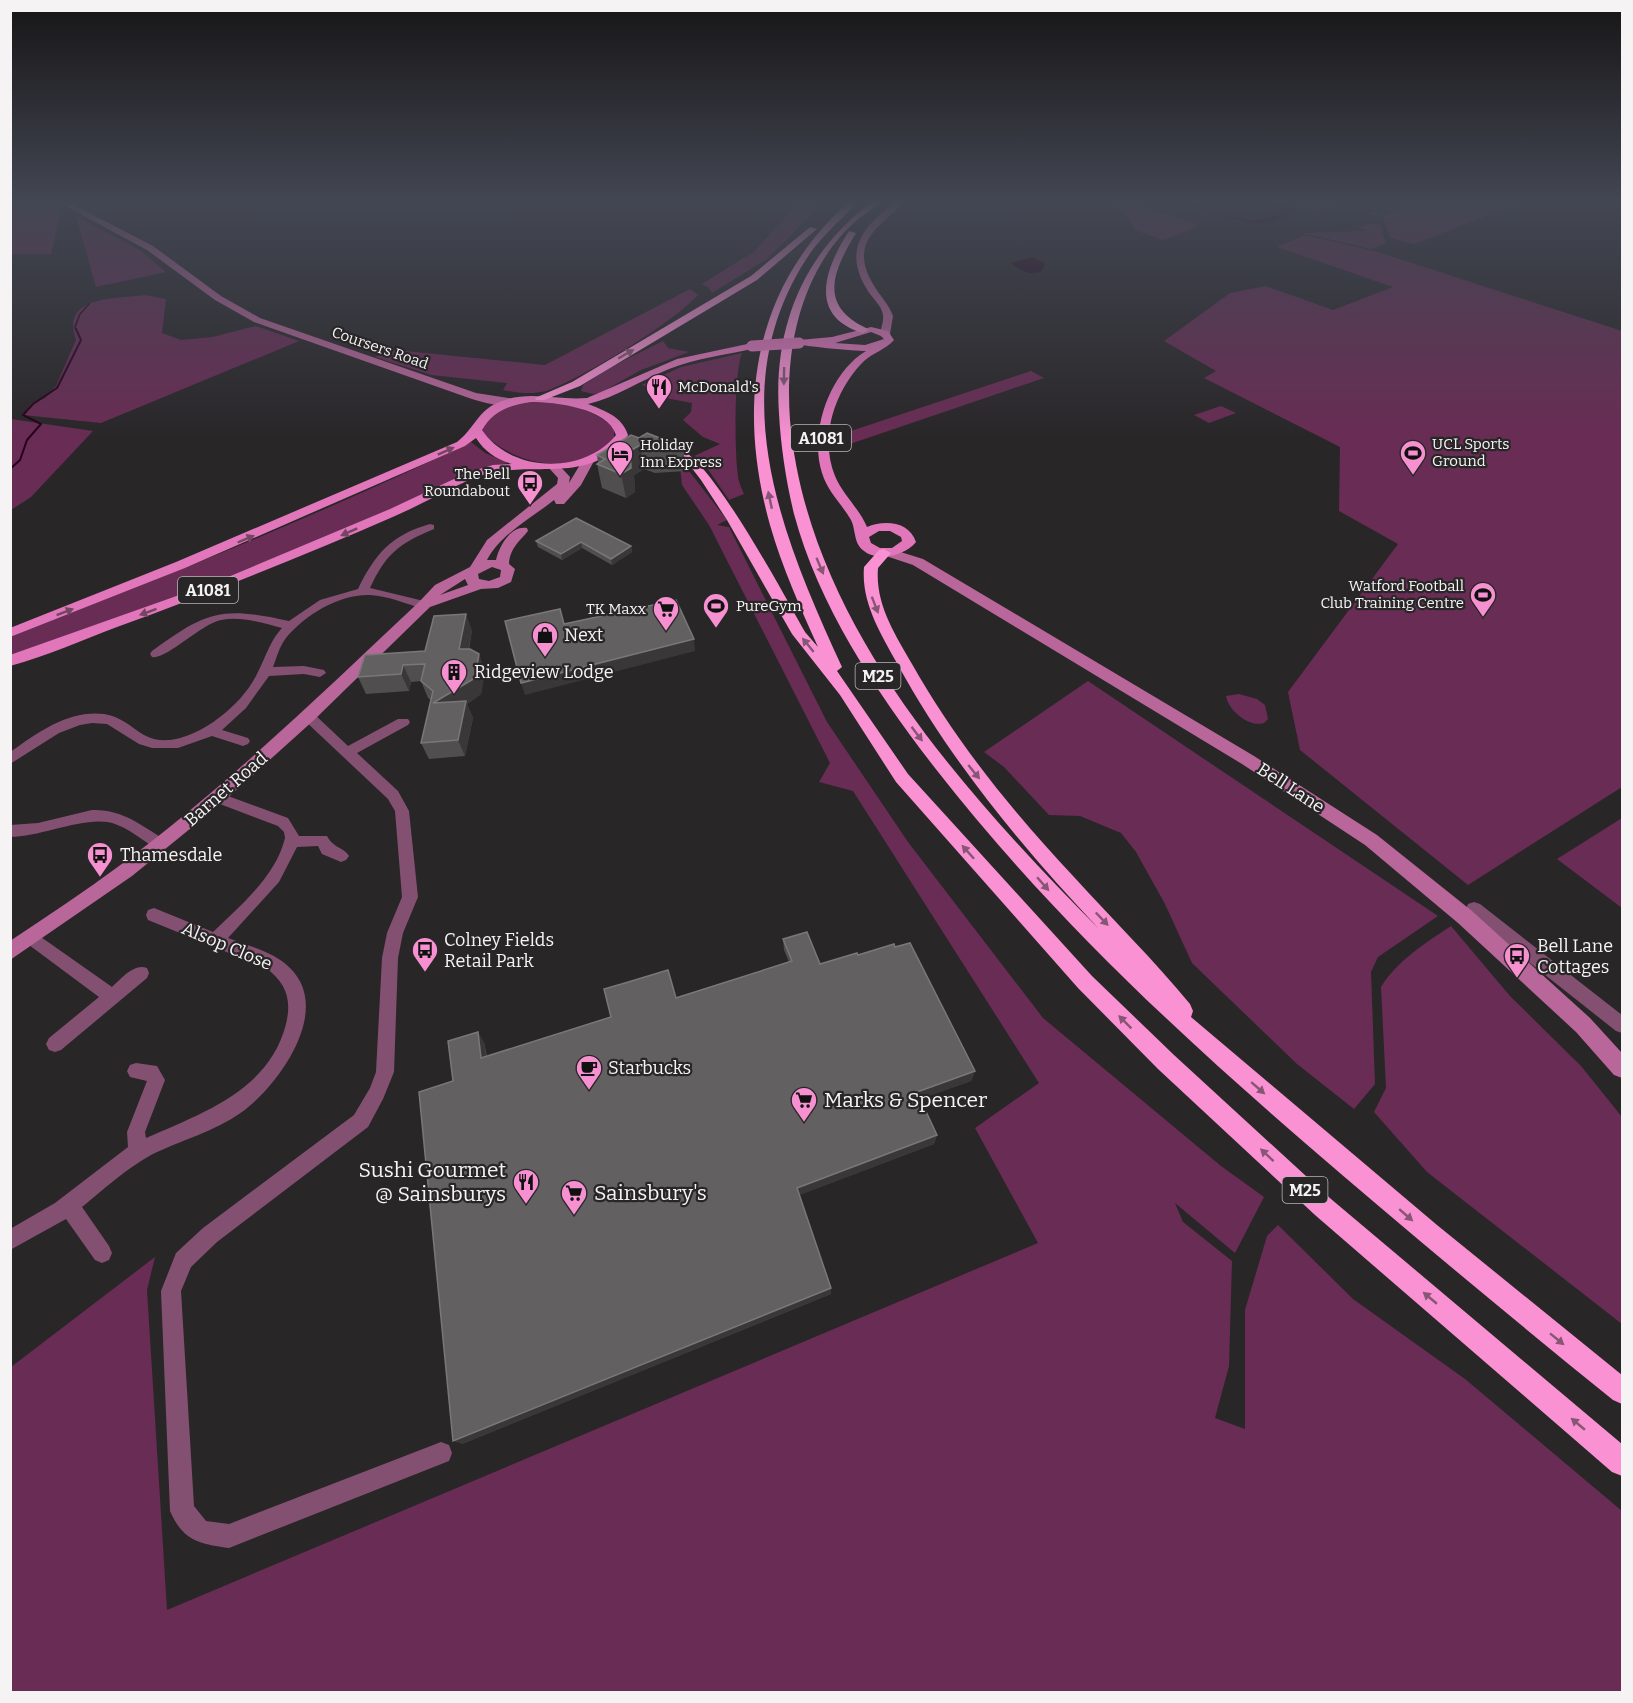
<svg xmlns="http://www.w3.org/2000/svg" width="1633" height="1703" font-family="Bitter,serif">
<rect width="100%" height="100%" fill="#292628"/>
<path fill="#692c54" d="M10,201H50L61,209L51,254H11Z
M1110,201H1123L1194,223L1196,227L1163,240L1135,230L1126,216Z
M1345,201L1376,211L1386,243L1371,249L1302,233L1368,231L1360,228L1365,224L1380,225L1377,216L1366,213L1375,210Z
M1416,201H1525L1414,244L1390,238L1383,216Z
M800,206L818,208L767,259L712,293L709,288L702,284L755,251L794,207Z
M76,216L141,251L166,272L96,287Z
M1305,235L1381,253L1622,331V787L1468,885L1300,750L1288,692L1398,544L1339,511L1340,447L1204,378L1216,371L1164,341L1230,293L1266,286L1333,310L1393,287L1277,247Z
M690,289L698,295C674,322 584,377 549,390C534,395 518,393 503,390L507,383L431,375L375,357L395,350L545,365Z
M146,295L166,299L162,333L181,340L212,337L256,326L299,341L101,423L23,415L31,404L45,398L56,386L76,340C60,295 116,299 146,295Z
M663,341L668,348L689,352L641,370L600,393L593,394L581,391L583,385L613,366Z
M742,353C734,371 734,460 739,481C740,485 742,490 744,494L729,500L705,465L694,456L720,444L703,437L683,420L691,412L692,403L660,397L662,393L642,385L681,367Z
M1031,371L1044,378L850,444L846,438L848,432Z
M530,401C561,402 590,406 614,428V439C608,444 602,450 595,454C557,474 510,461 482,432C484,411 513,404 530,401Z
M1221,406L1236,413L1209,423L1194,415Z
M11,419L93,431L31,497L11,510Z
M471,442L485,453L508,463L494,466L197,590L11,657V635C166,578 321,514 471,442Z
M679,458L727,520L717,525L729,527L827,722L908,842L1043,1018L1221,1166L1264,1197L1235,1253L1175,1203L1183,1222L1232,1261L1229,1366L1215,1418L1245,1429V1310L1267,1236L1278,1225L1353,1299L1465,1379L1622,1511V1692H11V1367L155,1257L147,1290L167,1610L1038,1243L975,1128L1039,1083L853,791L819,782L830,763L709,525L682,485Z
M1088,681L1438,916L1378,957L1371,972L1375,1084L1354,1109L1297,1064L1192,963L1165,904L1136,852L1121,833L1080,816L1049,815L1004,767L984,752Z
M1239,694L1257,699L1265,705L1268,719L1264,723C1249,728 1228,710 1226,696Z
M1622,818V908L1557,859Z
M1451,926L1510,996L1581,1066L1622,1117V1324L1427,1172L1374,1112L1386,1088L1381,987C1397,961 1425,943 1451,926Z"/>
<path fill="#25011a" d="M1202,201H1214L1202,207L1203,208L1253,221L1290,210L1272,204L1275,203L1299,211L1275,220L1273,223H1246L1193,207Z
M1033,257L1045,263L1042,271C1030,277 1019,269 1010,263Z"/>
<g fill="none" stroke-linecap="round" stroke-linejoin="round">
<path stroke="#25011a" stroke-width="1.5" d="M76,330L75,327L80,314L89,304"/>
<path stroke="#25011a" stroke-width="2" d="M10,469L20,460L27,440L41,424L23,415L33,404L57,388L81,340L76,329"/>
<path fill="#845071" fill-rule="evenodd" d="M430,524L434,525V529C398,544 386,554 370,588L428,602V608L424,609C406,604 389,596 370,595C339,594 305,615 286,638C279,647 277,657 273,667L304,666L324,670L326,673L320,677L304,674L269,676L246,708L222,730L248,738L250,741L248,744L243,746L212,736L178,748H152L139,744L107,724L92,723L80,725L59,733L10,764V752L16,748C41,730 71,710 104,714C120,716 131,727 144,735C168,749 201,732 220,717C236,705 250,689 258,672C266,656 270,641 282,628C263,623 241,616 221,620C201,624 166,660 152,657L150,654L152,651C207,611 221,606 289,621L320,600L358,589C375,554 391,535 430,524Z
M308,711L313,713L348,746L398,719H408L410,722L408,725L357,753L398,791L409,811L418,897L403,933L398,958L394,1072L383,1099L368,1127L217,1242L191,1267L181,1291L194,1506L206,1521L229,1524L441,1442L449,1445L452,1453L449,1461L229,1548C200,1544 183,1541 170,1511L161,1291L176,1253L203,1228L354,1115L370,1088L376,1072L382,958L387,933L402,897L395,811L388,799L303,719L301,716L303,713Z
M217,792L288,818L299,836H327C334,849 344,847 349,856L346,860L341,862L322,854L318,846L297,847L279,882L228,938C249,946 274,952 290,968C333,1010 279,1085 242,1112C214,1132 181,1140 151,1155C126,1169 104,1189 82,1207L109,1246L112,1253L109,1260L102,1263L95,1260L66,1219L10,1250V1229L55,1203L128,1147L127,1132L147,1081L130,1077L127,1071L130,1065L136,1063L157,1066L165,1080L145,1132L146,1138C202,1113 269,1091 286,1024C292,999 286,983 266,968L148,920L146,915L148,910L154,908L213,932C240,906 276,876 285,838L284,832L278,826L212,801L210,797L212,793Z
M92,810C122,809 141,825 165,840L167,844L165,848H155C142,840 130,829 115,824C88,814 42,837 10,837V825L38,823Z
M1474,902L1480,904L1622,1015V1033L1616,1031L1468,914L1466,909L1468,904Z
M31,930L112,987C121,979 134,963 147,968L149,973L147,978L61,1050L55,1052L49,1050L46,1044L49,1038L99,997L25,942L23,937L25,932Z"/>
<path fill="#b9669a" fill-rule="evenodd" d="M56,201H66L153,246L221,296L260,318L476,393L514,399L519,402C508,411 483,402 469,398L254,322L215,300L147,250Z
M897,201H906C880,226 848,242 873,284C879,295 889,304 893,316L890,334L885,337L880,334C881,328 884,321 883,315C882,306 873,299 868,291C842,250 863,226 897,201Z
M588,457L594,461L581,485L564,504H556L554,500C532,518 500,534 487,560H496C499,546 511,525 527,528L528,531C519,542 510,548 509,564L515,569L511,582L498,588L481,589L430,607L314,720L223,802L132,876L10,960V941C47,916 84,892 119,866C226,787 322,693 419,602L435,585L470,567L487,540L557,484L558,478L548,467L550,464H558L570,477L569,483L584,458ZM492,567L501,570L500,577L489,581L479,579L478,574ZM465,579L468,585L440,595Z
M891,549L923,559L1254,756L1377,835L1472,911L1590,1018L1622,1053V1078L1614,1075L1576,1032L1458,923L1365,845L1242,764L913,565L886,556L884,553Z"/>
<path fill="#e176bb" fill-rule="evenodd" d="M871,327L888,331L894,340C886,349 873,353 864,361C835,390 819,437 835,476C843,495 859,508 867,527C884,520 909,521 916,542C904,557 872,564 859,546C854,538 855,528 851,520C841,503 828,492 822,473C809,433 829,373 866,351C856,351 798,346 794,343L799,340L832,337ZM871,332L881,336L884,339L865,345L835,343ZM879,531H890L901,537L902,541L892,548H880L871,543L869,537Z
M752,343L756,344V348C726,355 697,358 669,369C641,380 617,397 588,404C605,411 622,416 628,435C589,489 530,457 477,477C449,488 423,504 395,516C303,556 211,593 117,627C82,640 47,656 10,666V655L216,582L390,509L469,472L493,465L512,464C496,459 485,452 476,438L465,446L185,568L10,637V628L176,562L457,442C472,431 477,414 493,405C524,388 556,401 587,398L677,359ZM531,402C555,402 608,408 616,435C584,475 511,473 482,430C493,411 509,405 531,402Z"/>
<path fill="#f991d2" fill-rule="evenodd" d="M850,201H859C841,220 821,236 807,258C720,391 783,539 842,667L837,671L908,774L1092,976L1174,1055L1331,1199L1622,1444V1476L1612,1472L1315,1215L1158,1069L1078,988L896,782L840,695L792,634L727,520L701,480L691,467L673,452L679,449C711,458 785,597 805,632L818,647C800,607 782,567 770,525C736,404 753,286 850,201Z
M873,201H882C874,208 865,214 857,220C843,232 831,247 822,262C794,309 786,366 790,420C807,621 963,791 1099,929C1023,848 951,762 898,665C881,634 861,603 864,567L879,550L884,549L891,553L878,568C875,604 895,634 912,664C956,742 1013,812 1074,877C1113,920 1154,960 1190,1004L1193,1011L1191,1017L1437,1225L1622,1375V1404L1613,1400C1509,1316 1406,1230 1305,1143C1170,1026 1045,909 935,768C877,693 819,607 794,514C786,481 781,448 779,414C773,327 803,253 873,201Z
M810,227L817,229L757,280L580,386L544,400H536L535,398L572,382L751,276Z
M849,231L856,233C833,271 818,305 866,328L868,330L863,333C807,316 825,268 849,231Z"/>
<path stroke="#e176bb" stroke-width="11" d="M752,346L799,343"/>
</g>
<path fill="#514e50" d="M1299,201H1345L1317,212L1297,206Z
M639,438L683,447L686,471L655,473L644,469L634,475L635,492L626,498L602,488L597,464L598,463L597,455Z
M576,518L631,546L632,552L612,565L582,548L562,560L538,547L536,541Z
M472,630L469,649L485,671L481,694L467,704L473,718L465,756L429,759L421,743L431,700L428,698L421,681L411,682L409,691L366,694L358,677L425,651Z
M783,939L820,964L858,955L975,1071L971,1081L920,1099L937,1135L934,1144L799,1195L831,1294L462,1444L453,1081L484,1042L487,1056L789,962L784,950Z"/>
<path fill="#3a3739" d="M1324,201H1345L1317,212L1321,202Z
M640,445L644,469L634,475L635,492L626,498L621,474L630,451Z
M581,542L582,548L562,560L561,554Z
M631,546L632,552L612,565L611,559Z
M466,614L472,630L465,666L459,649Z
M694,639L695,651L525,695L521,683Z
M479,654L485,671L481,694L467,704L473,718L465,756L458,740L433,703Z
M403,665L411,682L409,691L401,674Z
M478,1032L484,1042L488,1067L481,1058Z
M975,1071L971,1081L915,1101L917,1092Z
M937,1135L934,1144L797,1196V1188Z
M831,1288V1294L462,1444L453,1441Z"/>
<path fill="#636062" stroke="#7a7779" stroke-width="1.5" d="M647,433L683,447L651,449L640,445L630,451L631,468L621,474L597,464L605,459L597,455L631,435L639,438Z
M576,518L631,546L611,559L581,542L561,554L536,541Z
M676,600L694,639L521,683L505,621L560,609L564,624Z
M466,614L459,649H470L479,654L475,678L433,703L466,701L458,740L421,743L433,691L421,681L425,664L403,665L401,674L358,677L365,655L425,651L434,616Z
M807,932L820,964L857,953L858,955L894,944L895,947L910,943L975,1071L917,1092L937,1135L797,1188L831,1288L453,1441L419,1092L453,1081L448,1041L478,1032L481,1058L611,1017L604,989L625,983L668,970L676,998L792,961L783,939Z"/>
<defs><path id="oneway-solid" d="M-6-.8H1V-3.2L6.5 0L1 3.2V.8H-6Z" transform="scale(1.5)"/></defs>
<g fill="#875674">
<use href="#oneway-solid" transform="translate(626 354) rotate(-30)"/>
<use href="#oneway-solid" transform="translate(784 376) rotate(91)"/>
<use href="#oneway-solid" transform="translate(770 500) rotate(-102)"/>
<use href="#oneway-solid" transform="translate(820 566) rotate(67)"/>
<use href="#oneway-solid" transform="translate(875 605) rotate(69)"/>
<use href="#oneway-solid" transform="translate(808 645) rotate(-129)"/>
<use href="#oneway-solid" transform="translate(917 734) rotate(53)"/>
<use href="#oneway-solid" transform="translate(974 772) rotate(51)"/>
<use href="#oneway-solid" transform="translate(968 852) rotate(-132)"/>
<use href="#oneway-solid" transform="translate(1043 884) rotate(49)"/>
<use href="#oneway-solid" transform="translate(1102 919) rotate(46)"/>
<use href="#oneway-solid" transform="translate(1125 1022) rotate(-135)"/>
<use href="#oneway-solid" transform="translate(1258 1088) rotate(41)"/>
<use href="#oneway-solid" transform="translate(1267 1155) rotate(-137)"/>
<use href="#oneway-solid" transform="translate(1406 1215) rotate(41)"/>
<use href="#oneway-solid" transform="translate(1430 1298) rotate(-140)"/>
<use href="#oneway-solid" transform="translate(1557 1339) rotate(39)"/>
<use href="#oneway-solid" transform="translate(1578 1424) rotate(-140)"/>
</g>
<g fill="#734663">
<use href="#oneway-solid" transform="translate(446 451) rotate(-24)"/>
<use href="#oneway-solid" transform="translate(349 532) rotate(156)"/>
<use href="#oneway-solid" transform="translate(246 539) rotate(-23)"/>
<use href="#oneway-solid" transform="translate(65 612) rotate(-21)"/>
<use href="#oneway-solid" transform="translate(148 612) rotate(160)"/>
</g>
<linearGradient id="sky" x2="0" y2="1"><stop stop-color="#171516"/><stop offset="0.46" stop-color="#434753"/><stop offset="1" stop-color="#434753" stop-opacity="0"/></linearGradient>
<rect width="1633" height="439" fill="url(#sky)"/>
<defs>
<g id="restaurant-pin" transform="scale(1.35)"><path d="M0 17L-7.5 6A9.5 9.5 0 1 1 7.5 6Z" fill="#f690d0" stroke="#292628"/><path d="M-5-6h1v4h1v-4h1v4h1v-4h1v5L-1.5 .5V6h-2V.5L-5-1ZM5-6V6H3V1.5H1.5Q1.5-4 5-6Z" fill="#111"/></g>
<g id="stadium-pin" transform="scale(1.35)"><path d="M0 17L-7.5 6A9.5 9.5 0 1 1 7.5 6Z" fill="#f690d0" stroke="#292628"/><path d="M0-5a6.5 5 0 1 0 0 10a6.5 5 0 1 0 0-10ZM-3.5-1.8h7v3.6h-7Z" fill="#111"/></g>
<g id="hotel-pin" transform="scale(1.35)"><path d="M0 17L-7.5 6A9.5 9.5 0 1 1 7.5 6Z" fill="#f690d0" stroke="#292628"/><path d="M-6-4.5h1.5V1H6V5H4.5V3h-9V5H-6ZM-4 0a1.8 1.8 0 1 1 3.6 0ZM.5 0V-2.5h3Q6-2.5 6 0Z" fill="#111"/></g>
<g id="bus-pin" transform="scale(1.35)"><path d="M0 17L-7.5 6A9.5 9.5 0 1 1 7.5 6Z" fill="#f690d0" stroke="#292628"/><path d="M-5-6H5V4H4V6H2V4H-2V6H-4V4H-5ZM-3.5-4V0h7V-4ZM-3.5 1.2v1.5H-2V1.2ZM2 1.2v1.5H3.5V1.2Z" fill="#111"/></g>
<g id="supermarket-pin" transform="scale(1.35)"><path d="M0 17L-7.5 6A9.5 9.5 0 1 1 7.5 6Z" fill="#f690d0" stroke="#292628"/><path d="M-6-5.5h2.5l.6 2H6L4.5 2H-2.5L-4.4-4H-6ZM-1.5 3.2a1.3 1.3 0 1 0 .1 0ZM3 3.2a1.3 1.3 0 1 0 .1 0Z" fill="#111"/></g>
<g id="shop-pin" transform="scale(1.35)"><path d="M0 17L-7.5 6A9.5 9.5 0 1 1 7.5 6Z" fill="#f690d0" stroke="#292628"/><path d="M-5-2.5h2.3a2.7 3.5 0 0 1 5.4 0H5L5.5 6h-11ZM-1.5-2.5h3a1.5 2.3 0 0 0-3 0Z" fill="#111"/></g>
<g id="building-pin" transform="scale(1.35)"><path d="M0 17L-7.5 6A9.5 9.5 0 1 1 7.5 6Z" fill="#f690d0" stroke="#292628"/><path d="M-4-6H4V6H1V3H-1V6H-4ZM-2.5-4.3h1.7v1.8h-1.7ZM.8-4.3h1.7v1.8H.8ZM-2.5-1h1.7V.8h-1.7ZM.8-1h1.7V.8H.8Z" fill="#111"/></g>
<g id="cafe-pin" transform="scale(1.35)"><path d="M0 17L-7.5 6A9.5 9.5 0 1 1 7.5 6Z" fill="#f690d0" stroke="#292628"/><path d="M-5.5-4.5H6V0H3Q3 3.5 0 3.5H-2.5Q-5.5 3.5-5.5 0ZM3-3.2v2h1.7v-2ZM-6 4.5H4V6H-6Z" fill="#111"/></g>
</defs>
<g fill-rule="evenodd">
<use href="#restaurant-pin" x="659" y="387"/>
<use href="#stadium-pin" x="1413" y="453"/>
<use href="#hotel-pin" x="620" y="454"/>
<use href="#bus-pin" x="530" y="483"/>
<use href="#stadium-pin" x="1483" y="595"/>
<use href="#stadium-pin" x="716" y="606"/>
<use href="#supermarket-pin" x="666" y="609"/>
<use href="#shop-pin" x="545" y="635"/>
<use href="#building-pin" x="454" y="672"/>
<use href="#bus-pin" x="100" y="855"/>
<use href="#bus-pin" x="425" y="950"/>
<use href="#bus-pin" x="1517" y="956"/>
<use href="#cafe-pin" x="589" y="1068"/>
<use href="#supermarket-pin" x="804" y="1100"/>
<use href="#restaurant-pin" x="526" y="1182"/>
<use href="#supermarket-pin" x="574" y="1193"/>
</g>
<g text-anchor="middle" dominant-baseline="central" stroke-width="4.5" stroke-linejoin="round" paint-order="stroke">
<g font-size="15" fill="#f6f3f5" stroke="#292628">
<text transform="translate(380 348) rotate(19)">Coursers Road</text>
</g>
<g font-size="15" fill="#f6f3f5" stroke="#292628" text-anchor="start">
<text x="678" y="387">McDonald's</text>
<text x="1432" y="444">UCL Sports<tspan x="1432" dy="17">Ground</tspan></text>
<text x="640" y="445">Holiday<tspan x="640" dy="17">Inn Express</tspan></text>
<text x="510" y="474" text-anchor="end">The Bell<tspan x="510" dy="17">Roundabout</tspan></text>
<text x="1464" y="586" text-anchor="end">Watford Football<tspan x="1464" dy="17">Club Training Centre</tspan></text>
<text x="736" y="606">PureGym</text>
<text x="646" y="609" text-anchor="end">TK Maxx</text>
</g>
<g fill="#292628" stroke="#b8b6b8" stroke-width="1.5">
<rect x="791" y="425" width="60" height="26" rx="4.5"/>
<rect x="178" y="577" width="60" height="26" rx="4.5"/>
<rect x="855.5" y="663" width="45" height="26" rx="4.5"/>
<rect x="1282.5" y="1177" width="45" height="26" rx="4.5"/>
</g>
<g font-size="16" font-weight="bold" fill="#f6f3f5">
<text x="821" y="438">A1081</text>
<text x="208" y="590">A1081</text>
<text x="878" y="676">M25</text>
<text x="1305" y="1190">M25</text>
</g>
<g font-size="18" fill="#f6f3f5" stroke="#292628" text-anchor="start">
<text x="564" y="635">Next</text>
<text x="474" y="672">Ridgeview Lodge</text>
<text x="120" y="855">Thamesdale</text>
<text x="444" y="940">Colney Fields<tspan x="444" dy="21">Retail Park</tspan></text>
<text x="1537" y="946">Bell Lane<tspan x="1537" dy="21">Cottages</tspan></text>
<text x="608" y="1068">Starbucks</text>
</g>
<g font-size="18" fill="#f6f3f5" stroke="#292628">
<text transform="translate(1291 788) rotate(33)">Bell Lane</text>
<text transform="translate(226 789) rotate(-41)">Barnet Road</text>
<text transform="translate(227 946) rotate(23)">Alsop Close</text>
</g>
<g font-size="21" fill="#f6f3f5" stroke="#292628" text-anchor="start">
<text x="824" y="1100">Marks &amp; Spencer</text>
<text x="506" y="1170" text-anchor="end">Sushi Gourmet<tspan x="506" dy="24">@ Sainsburys</tspan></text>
<text x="594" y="1193">Sainsbury's</text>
</g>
</g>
<rect width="1633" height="1703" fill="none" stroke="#f6f3f5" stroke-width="24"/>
</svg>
